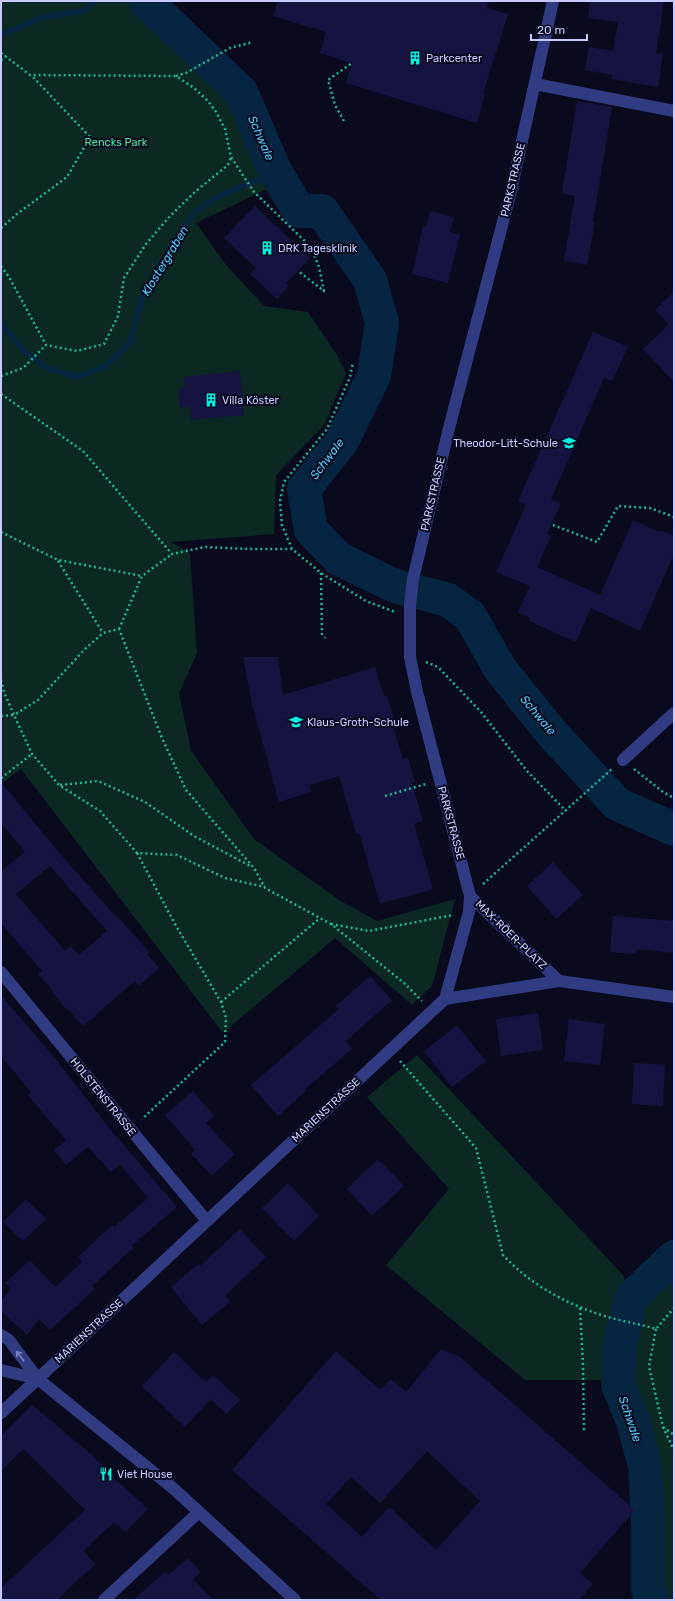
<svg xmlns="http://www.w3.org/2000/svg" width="675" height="1601" font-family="Rubik,sans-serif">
<rect width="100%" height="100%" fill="#0a0a1e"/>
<path fill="#0c2822" d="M1,1H136L145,8L234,101L257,153L269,188L196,223L227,266L264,306L308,312L337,355L346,373L325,424L276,475L274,534L171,542L190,553L197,653L179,693L191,751L254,839L339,900L377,921L455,899L432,986L412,1005L335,938L223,1033L21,769L1,784Z
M417,1055L623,1275L632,1297L674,1257V1600H644L637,1582L643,1515L639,1463L606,1380H525L386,1265L449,1189L367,1097Z"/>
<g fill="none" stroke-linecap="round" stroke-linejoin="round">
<path stroke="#062541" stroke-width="5.5" d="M1,35L43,17L83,11L95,1
M1,324L25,352L47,368L78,377L105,366L130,343L143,294L169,250L193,214L217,197L258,180"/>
<path stroke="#062541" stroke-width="34" d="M146,1L241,92L275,171L299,211H322L370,280L382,323L374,376L342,441L304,489L311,530L339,559L395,586L448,600L470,616L500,669L551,732L617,804L674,829
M652,1600L648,1590V1521L645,1466L633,1421L618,1385L620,1343L632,1297L674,1257"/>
</g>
<path fill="#151441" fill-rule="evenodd" d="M278,1H489L487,8L508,14L483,94H485L477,123L346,83L352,63L320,53L326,32L273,16Z
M590,1H664L656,53L663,54L658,87L611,79L612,75L585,70L589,47L613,51L618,22L588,18Z
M577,101L612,107L593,222H595L587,265L564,261L575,196L562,193Z
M255,206L310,258L286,283L289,286L277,299L250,274L256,268L224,238Z
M430,211L454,217L450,232L460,235L448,283L412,274L423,226L426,227Z
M674,292V382L643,349L669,324L655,310Z
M593,332L628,347L612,381L604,378L551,499L561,503L547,534L551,536L537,567L600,595L633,520L659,532L660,530L674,536V554L640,631L591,608L576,642L529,621L530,618L518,612L530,586L496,572L526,505L518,501Z
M240,371L244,415L191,420L190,407L180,408L179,389L185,388L184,377Z
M243,657H278L283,695L375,667L384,696L387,695L397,728L394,729L403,759L408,757L415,782L412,783L423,821L414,824L433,889L380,904L359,833L356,834L339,776L309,785L311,792L279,802L252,704Z
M1,782L62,856L119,920L120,919L149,952L147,954L159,968L139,986L135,981L83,1026L67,1008L66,1009L52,992L53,991L38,974L42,971L1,923V871L25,852L1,823ZM50,866L107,931L79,955L71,946L65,951L16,894Z
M553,862L583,895L556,919L527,886Z
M613,916L674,921V953L637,949L636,954L610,952Z
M370,976L392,1000L346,1041L352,1049L305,1089L307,1090L278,1116L251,1085L339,1009L336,1006Z
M1,995L58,1062L109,1128L177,1207L131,1246L133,1248L92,1286L95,1289L50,1330L39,1319L27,1335L1,1311V1301L11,1289L5,1283L30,1260L55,1287L82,1262L78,1257L112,1225L114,1227L148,1198L120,1164L111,1172L88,1147L66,1165L54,1150L66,1140L28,1095L31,1092L1,1056Z
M538,1013L543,1050L501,1056L496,1019Z
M569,1019L605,1024L600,1065L564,1061Z
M457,1025L486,1061L452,1087L424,1051Z
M634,1063L665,1065L663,1106L632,1104Z
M193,1091L214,1116L206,1123L235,1154L212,1176L191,1154L195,1150L165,1115Z
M378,1159L404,1186L372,1216L347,1189Z
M288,1183L319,1216L294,1241L262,1208Z
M26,1199L46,1219L23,1241L3,1222Z
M240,1229L266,1257L225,1296L230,1302L202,1325L171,1287L198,1264L200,1266Z
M441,1349L460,1357L635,1510L580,1573L593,1584L579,1600H381L232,1470L336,1351L380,1390L391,1379L406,1392ZM427,1451L480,1501L436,1550L389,1507L362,1537L326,1504L351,1477L380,1503Z
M174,1352L201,1378L206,1382L213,1375L240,1400L226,1414L211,1399L185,1427L142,1386Z
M32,1405L93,1456L116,1480L148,1509L126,1532L114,1522L83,1551L95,1564L57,1600H1V1588L85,1510L23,1449L1,1471V1436Z
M188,1558L201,1572L193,1579L213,1600H133L165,1572L168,1575Z"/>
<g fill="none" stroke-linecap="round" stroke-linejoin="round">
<path stroke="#21b995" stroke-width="2.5" stroke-dasharray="2 3" stroke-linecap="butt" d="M1,53L30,75L176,76L194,88L208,101L216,112L225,129L231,157L254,192L311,247L319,267L324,291L298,271
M1,60L6,56
M176,76L186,73L230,48L253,42
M344,121L335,105L328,80L352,63
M1,228L17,214L67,177L90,137L31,75
M1,266L9,277L46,345L77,351L104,344L118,316L124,278L146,244L170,216L196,191L228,165L231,158
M1,376L23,368L46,345
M1,394L83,451L172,554L205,547L249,549H292L321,573L366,601L395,612
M553,525L597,542L618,506L650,508L674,517
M1,532L58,560L142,576
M292,549L282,525L280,501L284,482L327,429L350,377L353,362
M58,561L103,633
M321,573L322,634L325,638
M119,629L142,576L172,554
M426,662L438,667L481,712L527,771L566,811
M1,680L4,692L14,715L38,700L85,649L103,633L119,629L162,738L186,790L254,868L265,888L331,924L404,983L422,1001
M1,716L14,715L32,754L59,785L100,811L137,853L177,855L225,878L265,887
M634,769L663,792L674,798
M1,778L32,754
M60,785L98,781L145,802L194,836L252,867
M385,796L426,784
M137,853L175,924L221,1002L226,1018L225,1042L142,1119
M483,884L612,769
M331,924L369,931L453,915
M221,1002L320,918
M400,1061L476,1148L503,1255C532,1286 568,1305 608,1317C624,1322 640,1324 656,1329L674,1308
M580,1308L583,1364L584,1430
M656,1329L649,1366L663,1427L674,1450
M663,1427L674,1435"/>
<path stroke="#303b82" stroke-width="12" d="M535,84L674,111
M623,760L674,713
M470,896L417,692L410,657V605L413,579L449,428L510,195L553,1
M1,972L155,1159L207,1221
M445,999L469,912L470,896L559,981
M1,1335L9,1340L38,1379L174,1489L295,1600
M1,1370L38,1379
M1,1413L445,999L559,981L674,997
M104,1600L199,1512"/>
</g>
<defs><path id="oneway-shaft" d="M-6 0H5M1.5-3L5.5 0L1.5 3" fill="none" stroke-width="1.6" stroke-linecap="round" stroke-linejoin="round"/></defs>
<use stroke="#7b82c0" href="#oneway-shaft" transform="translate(20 1356) rotate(-127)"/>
<defs>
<g id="building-bare" transform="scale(1.08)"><path d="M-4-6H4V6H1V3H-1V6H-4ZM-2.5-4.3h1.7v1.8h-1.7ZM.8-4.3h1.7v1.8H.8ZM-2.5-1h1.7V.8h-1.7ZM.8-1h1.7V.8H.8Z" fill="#00f1e0" stroke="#0a0a1e" stroke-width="2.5" paint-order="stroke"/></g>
<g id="school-bare" transform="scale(1.08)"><path d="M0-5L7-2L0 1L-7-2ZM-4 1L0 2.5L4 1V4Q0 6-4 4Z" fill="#00f1e0" stroke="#0a0a1e" stroke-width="2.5" paint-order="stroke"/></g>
<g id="restaurant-bare" transform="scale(1.08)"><path d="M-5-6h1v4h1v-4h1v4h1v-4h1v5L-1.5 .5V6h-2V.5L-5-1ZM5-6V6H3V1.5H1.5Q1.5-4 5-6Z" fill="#00f1e0" stroke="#0a0a1e" stroke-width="2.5" paint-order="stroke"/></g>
</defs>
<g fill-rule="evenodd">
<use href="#building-bare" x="415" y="58"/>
<use href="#building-bare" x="267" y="248"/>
<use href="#building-bare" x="211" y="400"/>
<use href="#school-bare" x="569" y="443"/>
<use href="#school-bare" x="296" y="722"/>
<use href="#restaurant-bare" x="106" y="1474"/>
</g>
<g text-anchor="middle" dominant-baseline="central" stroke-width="4" stroke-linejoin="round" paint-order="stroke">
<g font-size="11" fill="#c6caff" stroke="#0a0a1e" text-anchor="start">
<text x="426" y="58">Parkcenter</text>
<text x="278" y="248">DRK Tagesklinik</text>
<text x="222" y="400">Villa Köster</text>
<text x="558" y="443" text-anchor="end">Theodor-Litt-Schule</text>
<text x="307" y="722">Klaus-Groth-Schule</text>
<text x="117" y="1474">Viet House</text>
</g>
<g font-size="11" fill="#47eaa5" stroke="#0a0a1e">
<text x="116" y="142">Rencks Park</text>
</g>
<g font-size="11" fill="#c6caff" stroke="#0a0a1e">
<text transform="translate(513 180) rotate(-77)">PARKSTRASSE</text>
<text transform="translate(433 494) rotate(-77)">PARKSTRASSE</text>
<text transform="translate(451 823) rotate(75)">PARKSTRASSE</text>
<text transform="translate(511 935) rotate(44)">MAX-RÖER-PLATZ</text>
<text transform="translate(103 1097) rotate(51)">HOLSTENSTRASSE</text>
<text transform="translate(326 1110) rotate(-43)">MARIENSTRASSE</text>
<text transform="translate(89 1331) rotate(-43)">MARIENSTRASSE</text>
</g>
<g font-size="12" font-style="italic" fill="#54ceff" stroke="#0a0a1e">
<text transform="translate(261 138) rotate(66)">Schwale</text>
<text transform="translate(165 261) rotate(-59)">Klostergraben</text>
<text transform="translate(327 459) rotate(-53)">Schwale</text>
<text transform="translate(538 715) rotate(50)">Schwale</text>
<text transform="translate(630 1419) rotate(71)">Schwale</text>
</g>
</g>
<rect width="675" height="1601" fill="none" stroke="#c6caff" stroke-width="4"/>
<path d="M531 34v6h56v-6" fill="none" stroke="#c6caff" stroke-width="2"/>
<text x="537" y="34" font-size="12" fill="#c6caff" stroke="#0a0a1e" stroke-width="3" paint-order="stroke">20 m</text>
</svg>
